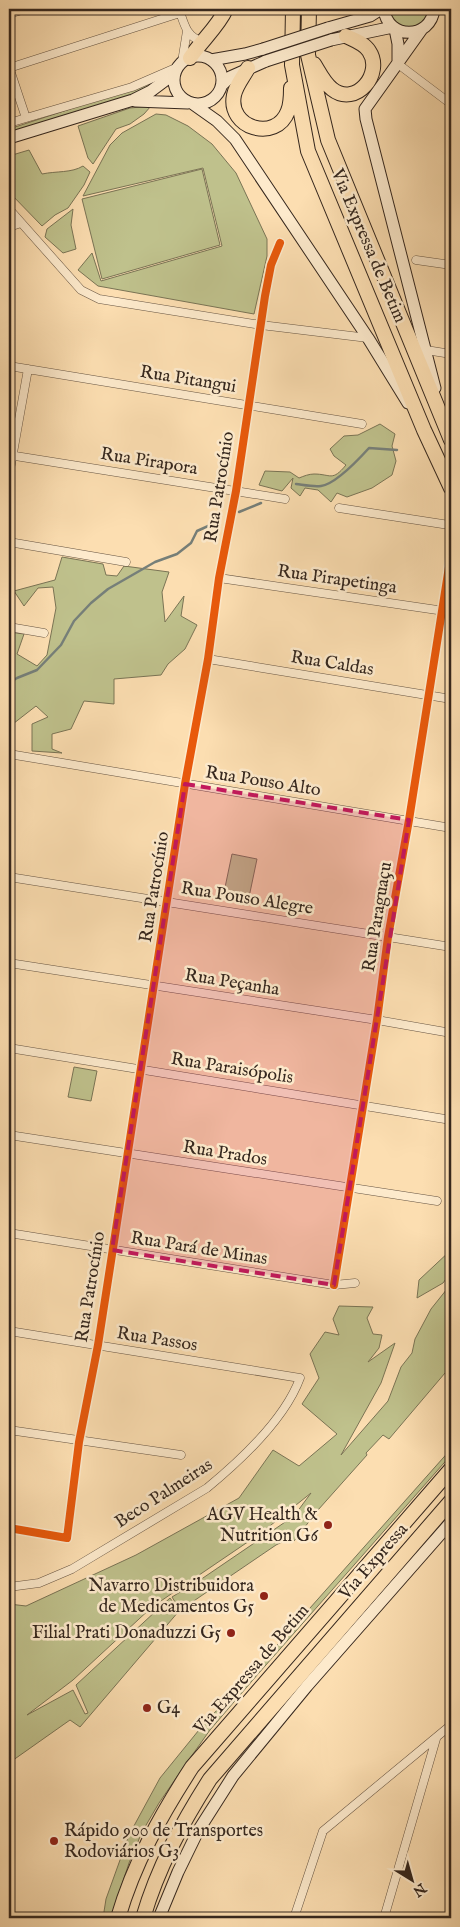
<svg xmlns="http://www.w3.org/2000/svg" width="460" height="1927" font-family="'IM FELL English',serif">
<rect width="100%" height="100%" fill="#fcdeb1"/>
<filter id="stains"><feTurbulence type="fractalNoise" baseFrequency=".004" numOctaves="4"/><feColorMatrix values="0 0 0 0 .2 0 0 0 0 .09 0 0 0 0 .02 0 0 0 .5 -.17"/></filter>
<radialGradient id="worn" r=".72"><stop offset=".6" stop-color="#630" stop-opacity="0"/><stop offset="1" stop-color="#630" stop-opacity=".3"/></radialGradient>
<path fill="#bfc18c" stroke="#7a7455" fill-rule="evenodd" d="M389,9H429L428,14L419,26L404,28L392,19Z
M167,74L135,95L9,133V129L134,88Z
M151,106L144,114L130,124L116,129L93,164L88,158L78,126L130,108Z
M156,114L166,115L188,126L212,144L236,173L267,239V256L254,314L98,286L78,270L92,253L101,281L222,246L203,168L83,196L110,145L122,133Z
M29,150L42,174C56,171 72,173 83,166L90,172L84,185L68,208L55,215L42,226L9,192V156Z
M202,169L220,245L102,279L82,199Z
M73,209L71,225L76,249L63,253L45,237L47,229Z
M380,424L395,434L392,446L396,461L392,475L372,488L347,497L337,493L331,502L318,490L305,488L300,496L291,488L293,478L282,491L259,485L265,471L290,472L299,478C304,476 309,474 314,474C331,474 332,482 346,465L334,456L330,449L344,436L358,435Z
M62,557L103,564L106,575L117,576L124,566L169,572L162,592L165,622L184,596L181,616L197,625L185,649L168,664L161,675L114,679V704L84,701L71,729L52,734V749L62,753L32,751V724L48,717L36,706L9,727V632L24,634L17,654L37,666L47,655L56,608L53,587L38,588L24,606L14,591L55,580Z
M232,854L257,859L248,902L223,897Z
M74,1067L97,1071L91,1101L68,1097Z
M451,1250V1272L443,1283L417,1298L419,1280Z
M451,1284V1370L445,1373L389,1439L383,1435L366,1453L367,1455L318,1510L294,1541L290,1538L276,1545L179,1611L80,1727L70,1720L9,1763V1604L26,1606L136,1555L239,1498L273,1450L299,1466L337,1434L302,1404L319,1378L310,1354L325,1332L339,1335L333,1319L339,1306L373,1307L367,1318L373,1334L382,1335L379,1348L368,1362L395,1343L381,1383L341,1455L388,1401L401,1367L412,1353L415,1339L431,1309ZM311,1493L294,1516L200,1580L172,1597L177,1605H175L170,1598L76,1685L88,1713L85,1714L73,1690L27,1715L73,1680L152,1607L261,1533Z
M451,1449V1455L258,1674L210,1730L183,1768L159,1803L142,1832L129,1863L111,1918H103L106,1899L129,1835L160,1778L203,1725L263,1661Z"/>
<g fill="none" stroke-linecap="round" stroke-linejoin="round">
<path stroke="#767f79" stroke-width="2.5" d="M296,484C304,485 313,487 321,486C336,484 359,459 369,448L397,450
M239,512L261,503
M9,683L17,678L37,670L61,645L74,621L91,603L108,589L155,562L177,554L191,543L197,531L215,523"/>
<g stroke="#675543" stroke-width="9">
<path id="street" d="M179,9C184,23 186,37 202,41
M9,14L25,9
M182,62L187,31
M398,64L451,104
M9,67L26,118
M9,68L180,13
M9,123L132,87L178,67
M9,209L81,290L99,299L261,325L368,338
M9,227L21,223
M416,260L451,265
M426,350L451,354
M9,366L362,424
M9,455L285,499
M9,475L28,369
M339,508L449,525L451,530
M9,542L126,562
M219,578L451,612
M9,627L44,633
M208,659L451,699
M9,754L451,828
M9,877L451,947
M9,963L377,1020L451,1033
M9,1048L451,1120
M9,1135L437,1201
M9,1233L334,1285L355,1283
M334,1285L377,1020L388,937L409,820L451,554
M9,1331L300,1378C285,1419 241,1460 207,1488L72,1569L39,1583L9,1587
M9,1430L181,1455
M9,1528L67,1538L79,1442L98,1345L185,784L208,659L219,578L236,491L265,296L271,265L280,243
M294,1918L323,1831L451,1725
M384,1918L436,1739"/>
</g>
<g stroke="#35271e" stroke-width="13">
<path id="secondary" d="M384,9C387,40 431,40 434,9
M328,28L370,16L381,9
M395,29L398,44V64
M422,29L365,109L366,119L435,388
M331,40L393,27
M174 80a24 24 0 1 1 48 0a24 24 0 1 1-48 0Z
M211,60L245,54L263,49
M222,85L230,77L266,61
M135,101L188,103
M193,104L217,121L235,139L368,338L408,403
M9,138L133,100L151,91L175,73
M159,1918L178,1872L198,1831L233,1776L307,1686L451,1522"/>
</g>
<g stroke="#35271e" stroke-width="16">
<path id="highway" d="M293,9L292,65L308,151L424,430L451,488
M309,9L308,55L328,140L451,440
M190,58C201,41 218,27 226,9
M314,64C319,72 324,83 332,89C356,108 384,73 369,51C364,43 354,40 346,36
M248,68C244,76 236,85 234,95C227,128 276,143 288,111C291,104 291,96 291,88
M118,1918C134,1863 161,1815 192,1767L451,1469
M143,1918C158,1867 182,1823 210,1779L451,1501"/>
</g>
<use href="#street" stroke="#fdeacc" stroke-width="8"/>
<use href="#secondary" stroke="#fdeacc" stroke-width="11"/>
<use href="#highway" stroke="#fcdeb1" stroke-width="14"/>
<g stroke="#35271e" stroke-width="13" stroke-linecap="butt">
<path id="secondary-bridge" d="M263,49L328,28
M266,61L331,40"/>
</g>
<use href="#secondary-bridge" stroke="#fdeacc" stroke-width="11"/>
<g stroke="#fdeacc" stroke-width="11">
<path id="cycleway" d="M334,1285L377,1020L388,937L409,820L451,554
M9,1528L67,1538L79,1442L98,1345L185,784L208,659L219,578L236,491L265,296L271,265L280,243"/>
</g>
<use href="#cycleway" stroke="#e8590c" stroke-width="8"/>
</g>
<path fill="#c2185b" fill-opacity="0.2" stroke="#c2185b" stroke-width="4" stroke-dasharray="10 6" stroke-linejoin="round" d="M185,784L409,820L334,1285L112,1250Z"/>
<g fill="#8f2418" stroke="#fdeacc" stroke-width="2">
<circle cx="328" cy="1525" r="5"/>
<circle cx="264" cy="1596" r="5"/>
<circle cx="231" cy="1633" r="5"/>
<circle cx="147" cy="1708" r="5"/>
<circle cx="54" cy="1841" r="5"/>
</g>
<g text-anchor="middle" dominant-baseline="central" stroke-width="5" stroke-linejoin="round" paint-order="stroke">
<g font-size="18" fill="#35271e" stroke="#fdeacc">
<text transform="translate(368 246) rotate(67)">Via Expressa de Betim</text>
<text transform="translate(188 380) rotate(9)">Rua Pitangui</text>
<text transform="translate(149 462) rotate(9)">Rua Pirapora</text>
<text transform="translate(220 487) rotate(-81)">Rua Patrocínio</text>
<text transform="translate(337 580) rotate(8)">Rua Pirapetinga</text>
<text transform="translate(332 664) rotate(9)">Rua Caldas</text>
<text transform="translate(263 782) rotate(9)">Rua Pouso Alto</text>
<text transform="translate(155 887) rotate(-81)">Rua Patrocínio</text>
<text transform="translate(247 899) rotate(9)">Rua Pouso Alegre</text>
<text transform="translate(378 917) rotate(-81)">Rua Paraguaçu</text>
<text transform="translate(232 983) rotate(9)">Rua Peçanha</text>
<text transform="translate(232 1069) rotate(9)">Rua Paraisópolis</text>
<text transform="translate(225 1154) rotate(9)">Rua Prados</text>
<text transform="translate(199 1249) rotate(9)">Rua Pará de Minas</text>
<text transform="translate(91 1287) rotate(-81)">Rua Patrocínio</text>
<text transform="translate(157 1340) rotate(9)">Rua Passos</text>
<text transform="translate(164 1494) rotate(-33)">Beco Palmeiras</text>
<text transform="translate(374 1562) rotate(-49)">Via Expressa</text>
<text transform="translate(252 1670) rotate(-49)">Via Expressa de Betim</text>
</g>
<g font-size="18" fill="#35271e" stroke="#fdeacc" text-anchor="end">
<text x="318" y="1515">AGV Health &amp;<tspan x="318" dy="21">Nutrition G6</tspan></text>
<text x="254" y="1586">Navarro Distribuidora<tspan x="254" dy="21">de Medicamentos G5</tspan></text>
<text x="221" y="1633">Filial Prati Donaduzzi G5</text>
<text x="157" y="1708" text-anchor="start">G4</text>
<text x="64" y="1831" text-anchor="start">Rápido 900 de Transportes<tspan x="64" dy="21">Rodoviários G3</tspan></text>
</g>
</g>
<rect width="460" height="1927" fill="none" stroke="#fcdeb1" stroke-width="30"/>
<rect x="10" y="10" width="440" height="1907" fill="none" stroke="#35271e" stroke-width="2.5"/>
<rect x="15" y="15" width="430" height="1897" fill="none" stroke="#35271e"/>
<g transform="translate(412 1880) rotate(143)" stroke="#fdeacc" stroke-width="4" paint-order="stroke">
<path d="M0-4L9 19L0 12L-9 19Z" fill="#35271e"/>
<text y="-8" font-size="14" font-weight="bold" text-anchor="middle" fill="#35271e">N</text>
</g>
<rect width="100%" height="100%" filter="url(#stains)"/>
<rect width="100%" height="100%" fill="url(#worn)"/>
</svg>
